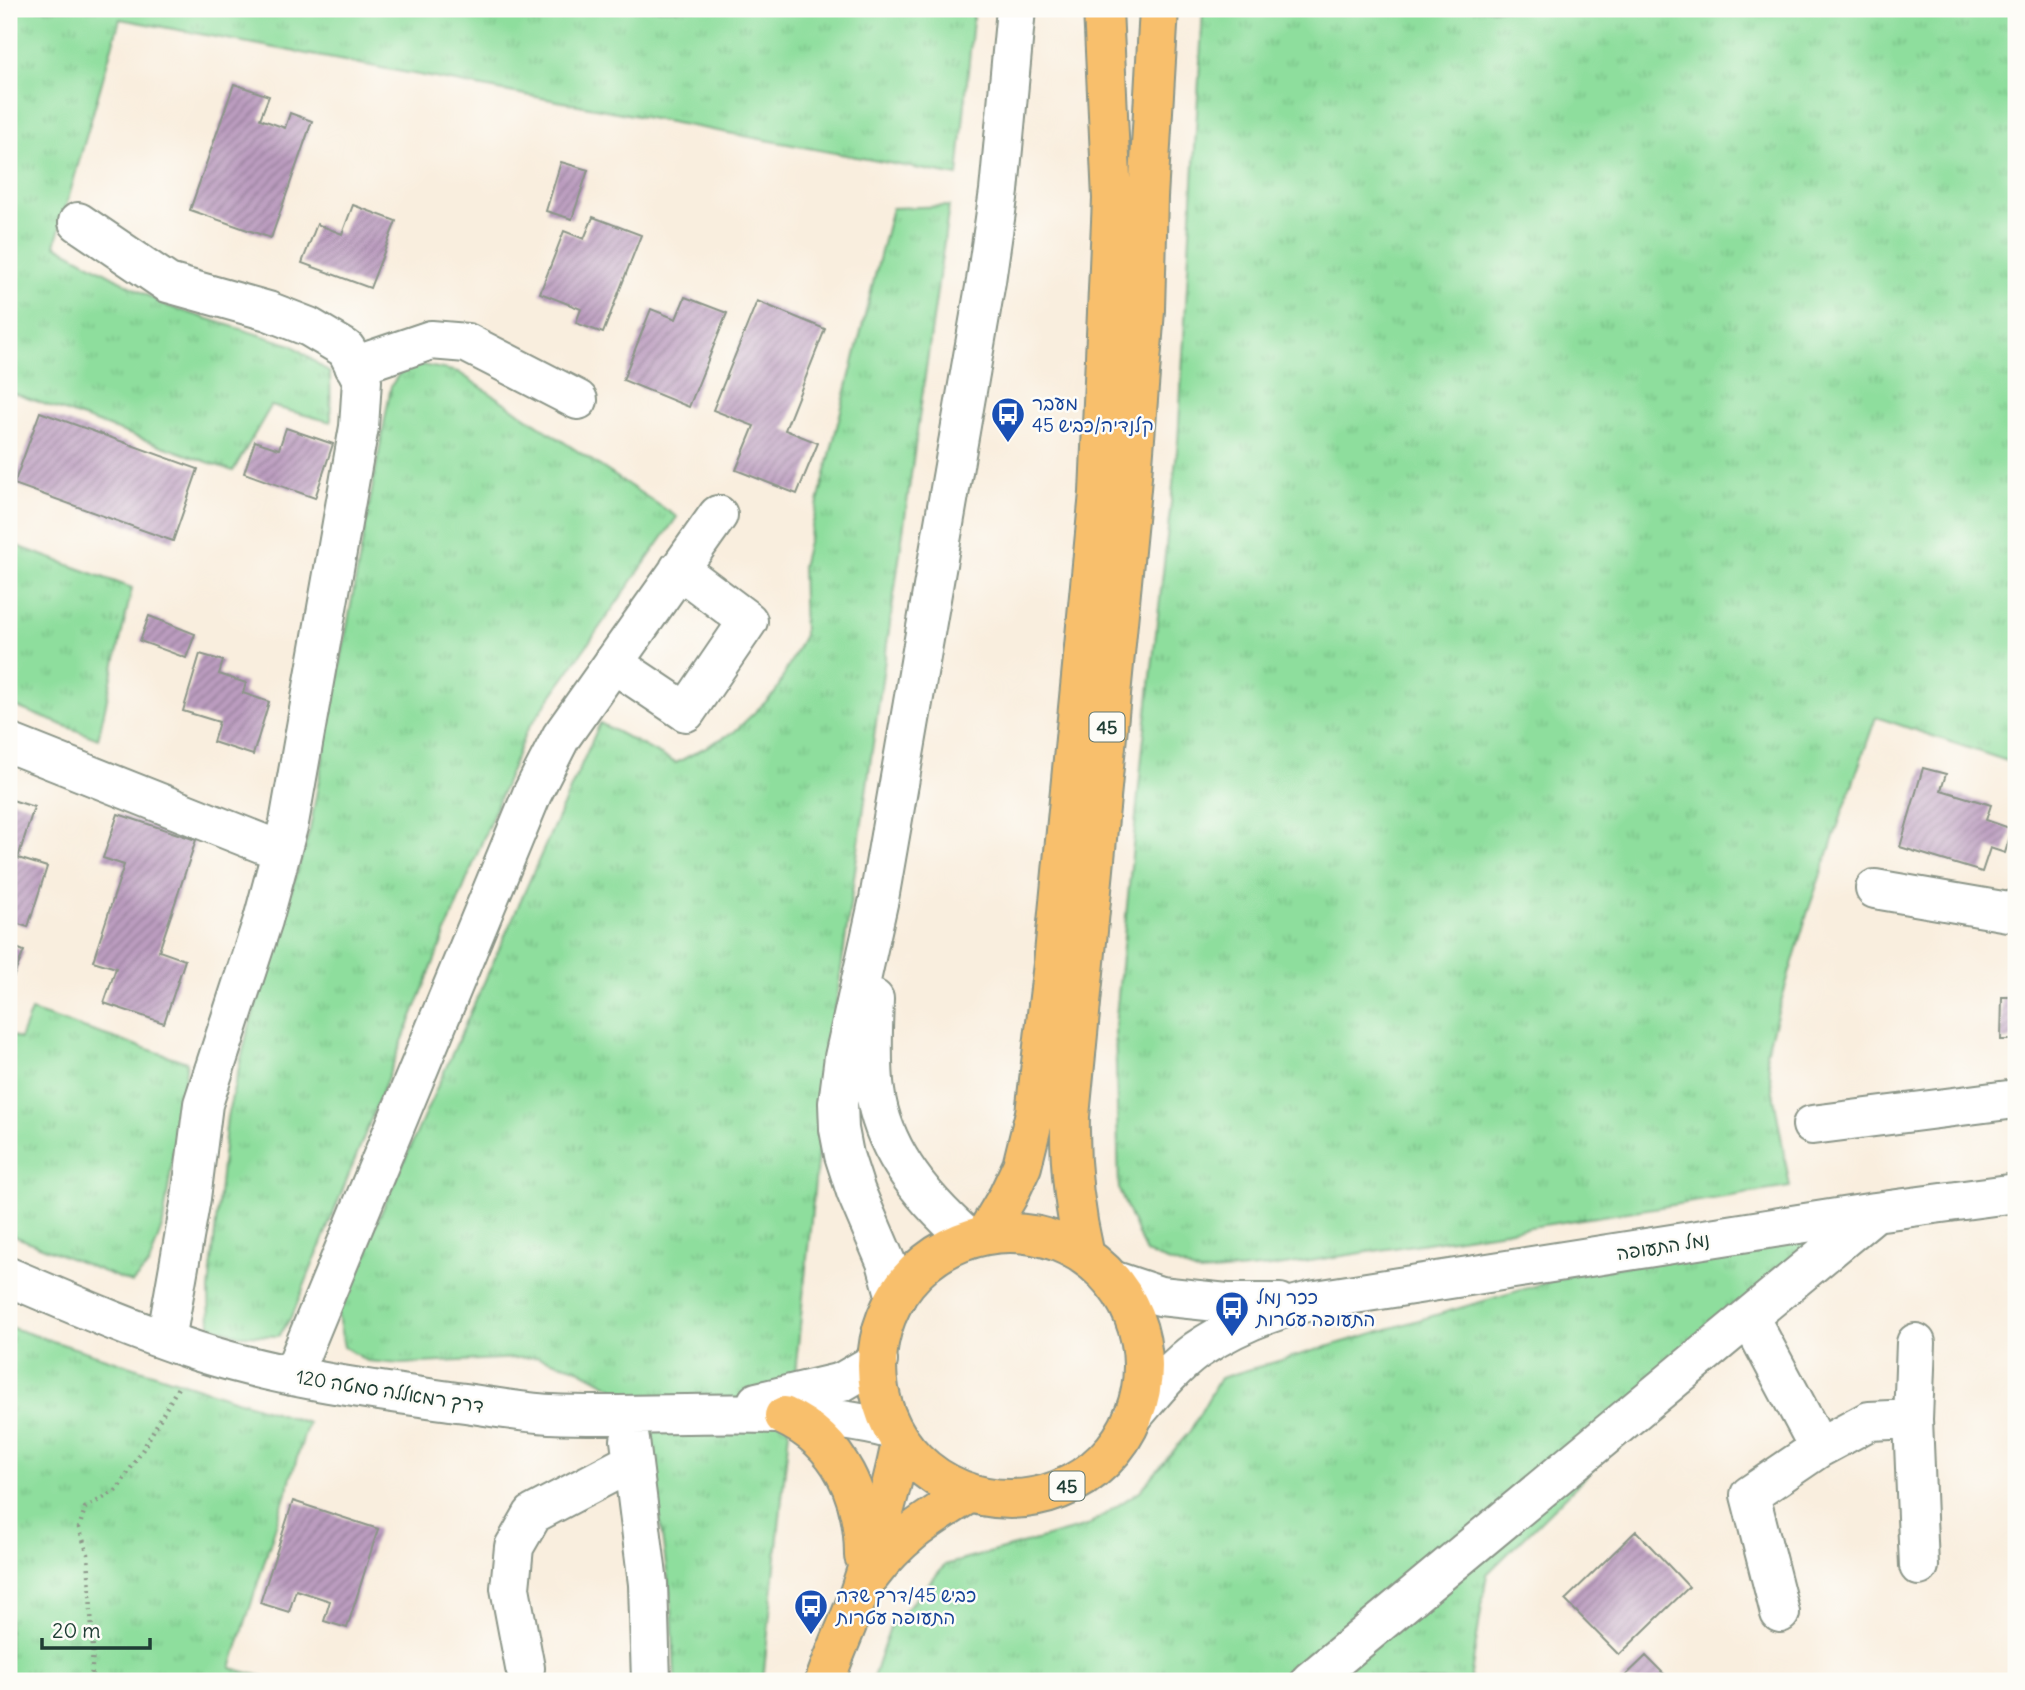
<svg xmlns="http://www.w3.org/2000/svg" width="2025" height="1690" font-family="Delius,'Playpen Sans Hebrew',sans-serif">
<defs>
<pattern id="grass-tufts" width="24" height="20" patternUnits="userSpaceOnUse" patternTransform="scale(1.75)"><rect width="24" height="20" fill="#8ede9d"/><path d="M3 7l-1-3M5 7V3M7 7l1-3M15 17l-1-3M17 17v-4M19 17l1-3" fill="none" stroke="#7abf88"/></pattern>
<pattern id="building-hatch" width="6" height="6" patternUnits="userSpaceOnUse" patternTransform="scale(1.75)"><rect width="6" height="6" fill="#bb9cbf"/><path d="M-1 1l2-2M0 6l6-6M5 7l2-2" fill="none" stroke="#97809c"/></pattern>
</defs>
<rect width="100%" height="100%" fill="#fdfcf7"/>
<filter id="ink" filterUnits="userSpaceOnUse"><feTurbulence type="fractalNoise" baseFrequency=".0143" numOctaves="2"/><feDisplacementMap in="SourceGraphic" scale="14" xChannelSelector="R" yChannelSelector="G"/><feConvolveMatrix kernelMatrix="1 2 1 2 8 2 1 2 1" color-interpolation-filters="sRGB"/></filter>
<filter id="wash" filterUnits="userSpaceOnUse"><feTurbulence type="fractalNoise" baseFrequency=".00686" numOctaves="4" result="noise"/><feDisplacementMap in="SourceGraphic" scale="28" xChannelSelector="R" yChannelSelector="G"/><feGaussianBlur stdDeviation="1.57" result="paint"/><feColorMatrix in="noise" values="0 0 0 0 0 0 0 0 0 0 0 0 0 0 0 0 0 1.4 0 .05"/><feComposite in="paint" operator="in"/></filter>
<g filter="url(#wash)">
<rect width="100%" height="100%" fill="#f9eede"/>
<path fill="url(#grass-tufts)" stroke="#568e68" stroke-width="2" d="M9,9H974L958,176L120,19L55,245L167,306L292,345L330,373L331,422L271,406L233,471L13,393L9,407Z
M1203,9H2016V764L1876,717L1808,911L1766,1052L1790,1187L1271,1267L1200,1273L1146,1253L1119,1190L1115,1026L1143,746L1178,442Z
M949,206L826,1076L763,1681H675L672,1609L657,1500L636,1426L614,1388L577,1368L537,1357L401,1364L367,1361L344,1347L337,1311L600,723L676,763L734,732L775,693L804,635L802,566L892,208Z
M407,362L458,372L677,517L526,732L293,1314L279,1336L239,1335L210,1325L209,1290L227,1117L247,1034L310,829L391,386Z
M9,543L132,588L98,739L9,704Z
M31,1011L187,1062L163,1224L149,1265L132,1283L9,1234V1034L20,1039Z
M1832,1233L1487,1574L1470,1681H872L890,1627L945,1565L1087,1526L1141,1490L1190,1431L1220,1378L1576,1274Z
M9,1327L308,1423L231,1668L279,1681H9Z"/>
<g id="blocks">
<path fill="url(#building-hatch)" d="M234,84L269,96L260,119L285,128L290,113L312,121L271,238L190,210Z
M561,162L588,170L572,219L546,211Z
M353,205L396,221L370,288L302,263L317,224L342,234Z
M593,217L641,235L603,333L576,323L581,309L540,293L564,231L584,239Z
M685,297L727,313L689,407L623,380L651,309L676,319Z
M757,301L825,329L785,430L818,443L797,494L736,470L754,426L713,410Z
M40,412L198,469L173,541L14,484Z
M286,428L333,444L315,498L244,473L255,441L279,449Z
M149,616L195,634L186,658L140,641Z
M200,654L223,661L219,674L246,683L243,693L269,702L253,755L213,742L219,722L183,711Z
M1923,768L1946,774L1941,790L1991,805L1986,820L2012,829L2005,853L1990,848L1982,872L1900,847Z
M9,799L34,807L18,858L47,867L28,927L9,921Z
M118,814L196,840L159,951L185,960L164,1023L104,1003L116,968L93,961L124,865L103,858Z
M9,945L24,951L9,987Z
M2002,997H2016V1040H2001Z
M293,1501L378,1529L347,1628L324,1621L330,1601L296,1590L289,1612L260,1603Z
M1636,1531L1689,1587L1619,1655L1565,1600Z
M1646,1656L1671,1681H1620Z"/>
</g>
</g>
<g filter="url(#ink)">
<use href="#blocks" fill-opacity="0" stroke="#8c9689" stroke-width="2"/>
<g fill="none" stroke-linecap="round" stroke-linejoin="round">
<g stroke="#8c9689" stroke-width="42">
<path id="minor" d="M78,222L168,283L268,311L309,327L346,349L362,380L359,427L289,823L263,920L203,1104L191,1198L166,1340
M354,366L431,340L467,343L578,400
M613,663L686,712L748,621L679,569
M9,743L281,851
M1875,889L2008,912L2016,909
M874,999C873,1029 871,1061 875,1091C883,1152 925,1201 969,1239
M1812,1125L2016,1099
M9,1277C70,1303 132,1330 196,1351C280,1378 363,1389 450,1401C483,1405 517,1412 550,1414C664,1420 782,1401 893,1430
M1112,1280L1160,1296L1227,1303H1280
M896,1298L886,1262L856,1192L844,1155L839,1129L838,1103L844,1057L879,899L986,281L999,191L1016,9
M1749,1317L1819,1448
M1916,1343L1913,1419L1919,1566
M292,1376L532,794L561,737L718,515
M757,1402L842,1382L878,1361
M1133,1416C1153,1393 1172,1368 1197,1350C1231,1327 1271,1311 1310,1301L1875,1212L2016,1193
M630,1440L648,1584L651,1681
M1780,1613L1750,1495L1819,1448L1869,1421L1913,1419
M525,1668L510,1588L514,1547L533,1514L632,1462
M1310,1681L1874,1213"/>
</g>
<g stroke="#8c9689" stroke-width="42">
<path id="highway" d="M877 1366a133 133 0 1 1 266 0a133 133 0 1 1-266 0Z
M985,1235L1008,1196L1022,1166L1035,1113L1053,964L1099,493L1112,199L1103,9
M1085,1256C1074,1209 1069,1164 1070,1116L1131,489L1145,310L1148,197L1159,9
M784,1416C841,1442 864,1497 864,1556
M870,1576C901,1535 927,1520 970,1493
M825,1681C836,1648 852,1617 862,1584C877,1538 892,1490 901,1442"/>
</g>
<path stroke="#8c9689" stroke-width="4.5" stroke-dasharray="2 5" stroke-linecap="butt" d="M91,1681L93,1650L88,1554L79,1528L85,1508L117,1490L143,1449L180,1384"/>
<use href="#minor" stroke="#fff" stroke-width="38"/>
<use href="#highway" stroke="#f8bf6c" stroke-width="38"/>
</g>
</g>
<defs>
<g id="bus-pin" transform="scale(1.75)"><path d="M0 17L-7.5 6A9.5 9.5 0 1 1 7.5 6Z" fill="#1a4fb4" stroke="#fdfcf7"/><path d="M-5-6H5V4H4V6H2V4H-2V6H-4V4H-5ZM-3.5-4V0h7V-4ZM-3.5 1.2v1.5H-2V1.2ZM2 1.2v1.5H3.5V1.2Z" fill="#fff"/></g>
</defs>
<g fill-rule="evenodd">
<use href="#bus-pin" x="1008" y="414"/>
<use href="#bus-pin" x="1232" y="1308"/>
<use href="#bus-pin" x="811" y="1606"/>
</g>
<g text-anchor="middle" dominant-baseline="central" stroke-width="5" stroke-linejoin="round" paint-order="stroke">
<g fill="#fdfcf7" stroke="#62766e" stroke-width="2">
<rect x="1089.5" y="712.5" width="35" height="29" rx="5"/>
<rect x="1049.5" y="1471.5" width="35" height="29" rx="5"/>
</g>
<g font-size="18" font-weight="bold" fill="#1f3d34">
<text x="1107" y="727">45</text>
<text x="1067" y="1486">45</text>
</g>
<g font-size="19" fill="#164399" stroke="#fdfcf7" text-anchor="start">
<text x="1032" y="403">מעבר<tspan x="1032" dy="22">קלנדיה/כביש 45</tspan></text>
<text x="1256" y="1297">ככר נמל<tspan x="1256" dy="22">התעופה עטרות</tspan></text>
<text x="836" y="1595">כביש 45/דרך שדה<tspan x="836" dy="22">התעופה עטרות</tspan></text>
</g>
<g font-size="19" fill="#1f3d34" stroke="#fdfcf7">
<text transform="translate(1663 1246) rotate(-9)">נמל התעופה</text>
<text transform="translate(390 1391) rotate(9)">דרך רמאללה סמטה 120</text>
</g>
</g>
<rect width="2025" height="1690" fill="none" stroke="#fdfcf7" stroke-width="35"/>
<path d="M42 1638v10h108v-10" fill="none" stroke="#1f3d34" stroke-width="3.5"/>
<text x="52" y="1638" font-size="21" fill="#1f3d34" stroke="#fdfcf7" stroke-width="5" paint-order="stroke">20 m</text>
</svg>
